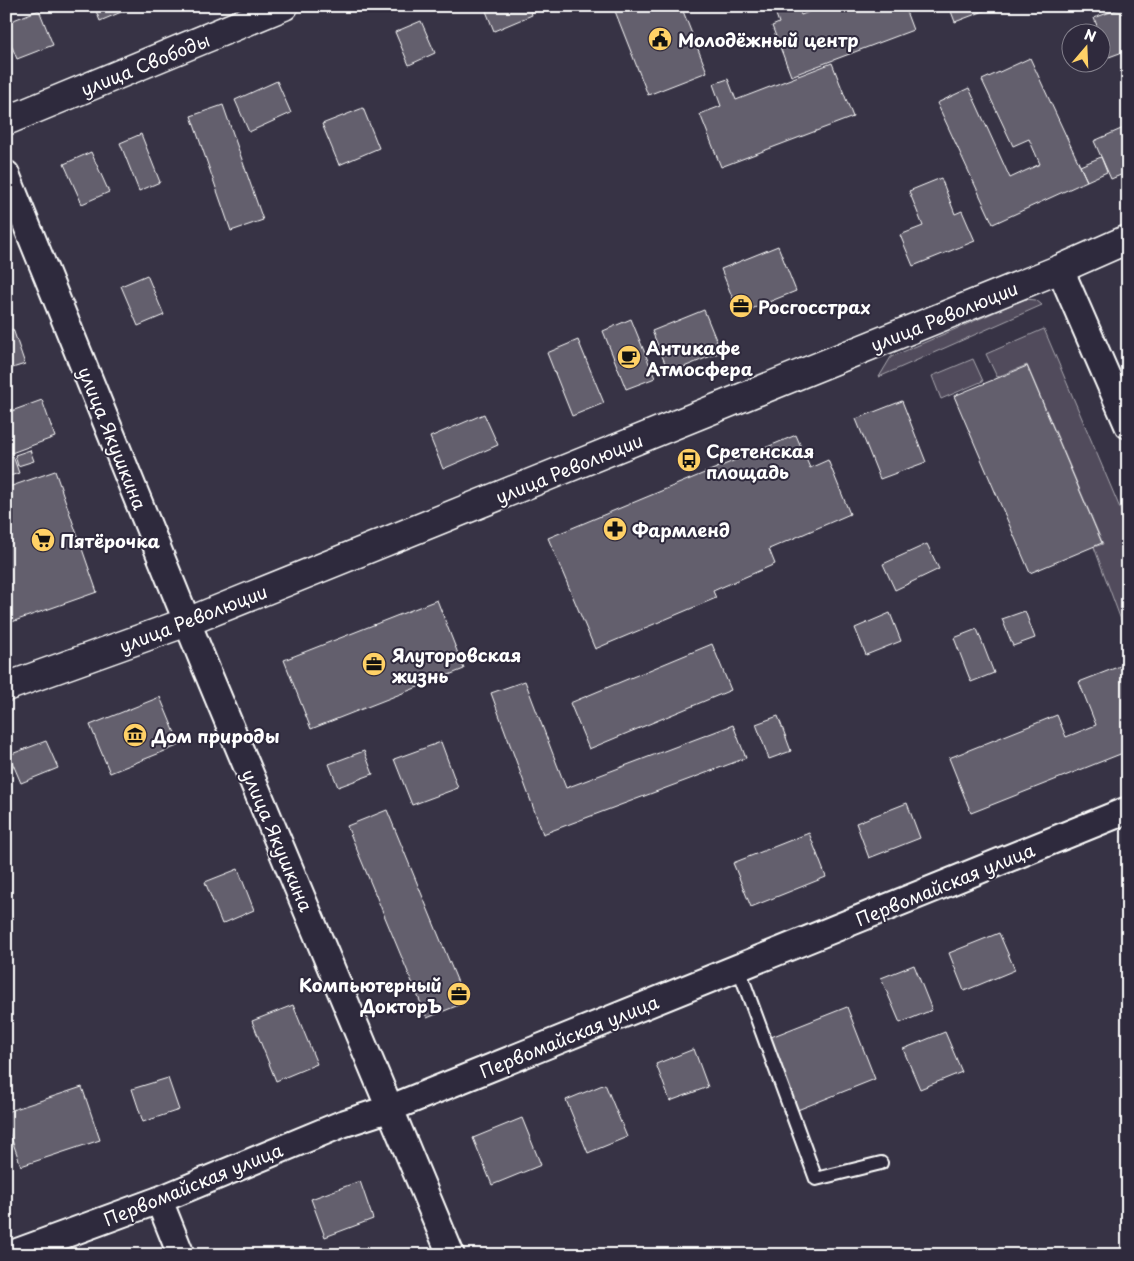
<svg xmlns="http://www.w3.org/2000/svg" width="1134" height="1261" font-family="'Playpen Sans',sans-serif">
<rect width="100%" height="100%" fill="#373345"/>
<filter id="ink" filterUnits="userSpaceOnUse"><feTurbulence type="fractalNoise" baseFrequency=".02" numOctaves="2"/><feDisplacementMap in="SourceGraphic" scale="10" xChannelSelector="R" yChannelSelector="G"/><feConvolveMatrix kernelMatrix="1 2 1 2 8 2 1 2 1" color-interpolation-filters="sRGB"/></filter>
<g filter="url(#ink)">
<path fill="#514c5c" stroke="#a8a6ae" d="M1025,299L1036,300L1042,305L879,377L891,357Z
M1044,329L1128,527V626L1124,628L1094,547L1103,544L1027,365L997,377L986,354Z
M973,359L983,381L941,399L932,376Z"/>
<path fill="#635f6d" stroke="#fff" d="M94,6H133V7L100,21Z
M484,6H529L532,15L494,31Z
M613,6H681L707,72L648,95Z
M773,6H798L801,15L824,6H904L913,30L791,76L772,26L779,23Z
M949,6H997L955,22Z
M1124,7L1128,16V50L1109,57L1094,18Z
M39,10L53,45L17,59L6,32V23Z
M421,21L435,53L409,65L395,32Z
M1030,58L1087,181L993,224L937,103L969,88L1010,178L1040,164L1029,139L1013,146L982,80Z
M832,63L853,117L721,167L700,114L721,106L713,84L728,79L736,100Z
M277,81L291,113L249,132L235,100Z
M223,105L263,220L231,231L191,116Z
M363,108L379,148L339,165L322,124Z
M1128,126V172L1111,179L1094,141Z
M141,134L160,182L139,191L120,143Z
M91,152L109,192L82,204L64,164Z
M1101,157L1107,172L1087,181L1080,166Z
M941,178L955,214L962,211L975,241L913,266L900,235L923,226L909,191Z
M778,246L796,291L739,314L721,269Z
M147,275L164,315L138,326L121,286Z
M704,310L721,352L669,373L652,331Z
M631,319L655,378L626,389L603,331Z
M13,329L25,364L6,370V332Z
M578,340L604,403L572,416L547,353Z
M1027,366L1102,543L1030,573L954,396Z
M42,400L55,437L6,455V413Z
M902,401L926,462L880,479L856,419Z
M484,414L498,445L443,469L430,437Z
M796,435L810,468L828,460L850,514L769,549L775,564L713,591L716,598L595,649L548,538Z
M30,450L34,461L18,466L15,455Z
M13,456L19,473L7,477L6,458Z
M55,471L97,592L6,624V488Z
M927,544L939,569L895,590L883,564Z
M437,600L464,669L311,729L284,660Z
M1025,611L1035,638L1013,646L1002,619Z
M890,613L901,641L866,655L855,628Z
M977,629L994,673L971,682L954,638Z
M712,644L731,690L589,749L570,703Z
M1128,663V751L971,813L949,758L1057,715L1066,737L1096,725L1079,682Z
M525,681L566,788L733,725L746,758L543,834L491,693Z
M160,697L180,745L110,773L90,725Z
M778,716L791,751L769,759L756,724Z
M46,741L58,768L21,783L9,755Z
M441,742L458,788L412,805L394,759Z
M364,751L373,774L338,787L329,764Z
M907,803L920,838L869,858L856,823Z
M387,810L466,1002L427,1018L347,826Z
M809,833L826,877L751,907L733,863Z
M238,869L254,910L222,924L205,882Z
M999,933L1015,970L964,991L949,953Z
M914,965L932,1010L900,1023L881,978Z
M293,1005L317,1064L276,1081L252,1021Z
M847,1007L875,1079L795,1111L766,1039Z
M945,1032L962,1072L920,1089L903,1049Z
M694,1049L708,1087L670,1101L656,1064Z
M168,1078L179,1110L143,1122L132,1089Z
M605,1084L627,1137L588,1153L566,1100Z
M82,1087L100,1140L21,1166L6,1123V1112Z
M522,1118L541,1165L492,1185L473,1138Z
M360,1181L373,1219L325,1237L311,1199Z"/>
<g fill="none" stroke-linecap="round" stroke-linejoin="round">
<g stroke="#fff" stroke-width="16">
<path id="service" d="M738,967L816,1179L881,1163"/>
</g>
<g stroke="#fff" stroke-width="30">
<path id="minor" d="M6,174L205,666L451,1255
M1060,269L1128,425
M159,1200L181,1255
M9,1255L159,1200L342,1124L391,1108L1128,810"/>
</g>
<g stroke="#fff" stroke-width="31">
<path id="tertiary" d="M6,121L284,6"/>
</g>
<g stroke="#fff" stroke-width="31">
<path id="secondary" d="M6,687L187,622L1060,269L1128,239"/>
</g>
<use href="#service" stroke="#2f2a3d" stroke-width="12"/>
<use href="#minor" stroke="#2f2a3d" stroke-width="26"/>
<use href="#tertiary" stroke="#2f2a3d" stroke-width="28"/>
<use href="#secondary" stroke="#2f2a3d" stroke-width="28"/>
</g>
</g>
<defs>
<g id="civic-disc" transform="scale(1.25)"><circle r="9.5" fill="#ffd166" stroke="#2f2a3d"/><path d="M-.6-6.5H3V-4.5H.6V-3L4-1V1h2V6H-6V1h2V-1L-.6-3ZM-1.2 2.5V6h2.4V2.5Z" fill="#111"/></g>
<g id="office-disc" transform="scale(1.25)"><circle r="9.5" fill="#ffd166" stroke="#2f2a3d"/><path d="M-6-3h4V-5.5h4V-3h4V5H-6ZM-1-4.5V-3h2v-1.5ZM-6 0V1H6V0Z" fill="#111"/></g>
<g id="cafe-disc" transform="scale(1.25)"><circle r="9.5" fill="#ffd166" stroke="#2f2a3d"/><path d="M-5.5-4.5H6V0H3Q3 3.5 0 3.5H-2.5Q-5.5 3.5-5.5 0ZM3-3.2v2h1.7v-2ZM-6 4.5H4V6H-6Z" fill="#111"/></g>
<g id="bus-disc" transform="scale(1.25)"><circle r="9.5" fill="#ffd166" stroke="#2f2a3d"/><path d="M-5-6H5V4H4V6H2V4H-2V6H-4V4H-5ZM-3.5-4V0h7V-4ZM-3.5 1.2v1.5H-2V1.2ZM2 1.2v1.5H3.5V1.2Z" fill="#111"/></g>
<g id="pharmacy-disc" transform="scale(1.25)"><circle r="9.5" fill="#ffd166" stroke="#2f2a3d"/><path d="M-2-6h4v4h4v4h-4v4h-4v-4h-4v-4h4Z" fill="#111"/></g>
<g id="supermarket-disc" transform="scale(1.25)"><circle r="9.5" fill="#ffd166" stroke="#2f2a3d"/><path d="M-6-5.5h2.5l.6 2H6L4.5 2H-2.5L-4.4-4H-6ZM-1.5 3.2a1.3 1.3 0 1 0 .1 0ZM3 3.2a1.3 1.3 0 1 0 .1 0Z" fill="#111"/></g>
<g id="museum-disc" transform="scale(1.25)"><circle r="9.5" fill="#ffd166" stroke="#2f2a3d"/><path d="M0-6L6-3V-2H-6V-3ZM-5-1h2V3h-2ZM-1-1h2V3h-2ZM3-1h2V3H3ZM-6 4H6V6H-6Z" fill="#111"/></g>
</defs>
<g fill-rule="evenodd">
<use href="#civic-disc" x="660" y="39"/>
<use href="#office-disc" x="741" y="306"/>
<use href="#cafe-disc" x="629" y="357"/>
<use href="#bus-disc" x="689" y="460"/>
<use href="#pharmacy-disc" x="615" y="529"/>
<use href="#supermarket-disc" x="43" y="540"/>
<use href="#office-disc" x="374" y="664"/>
<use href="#museum-disc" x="135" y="735"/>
<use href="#office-disc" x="459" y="994"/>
</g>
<g text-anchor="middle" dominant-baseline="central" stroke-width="4" stroke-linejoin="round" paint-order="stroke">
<g font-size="18" font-weight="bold" fill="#fff" stroke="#2f2a3d" text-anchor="start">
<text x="678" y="39">Молодёжный центр</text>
<text x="758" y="306">Росгосстрах</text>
<text x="646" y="347">Антикафе<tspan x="646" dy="21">Атмосфера</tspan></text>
<text x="706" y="450">Сретенская<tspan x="706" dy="21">площадь</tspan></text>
<text x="632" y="529">Фармленд</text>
<text x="60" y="540">Пятёрочка</text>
<text x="392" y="654">Ялуторовская<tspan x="392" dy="21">жизнь</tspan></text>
<text x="152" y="735">Дом природы</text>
<text x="442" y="984" text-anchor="end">Компьютерный<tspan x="442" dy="21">ДокторЪ</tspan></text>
</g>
<g font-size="18" fill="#fff" stroke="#2f2a3d">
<text transform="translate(145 64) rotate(-22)">улица Свободы</text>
<text transform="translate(944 316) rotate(-22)">улица Революции</text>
<text transform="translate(113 438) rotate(68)">улица Якушкина</text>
<text transform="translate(569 468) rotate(-22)">улица Революции</text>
<text transform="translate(193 618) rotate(-21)">улица Революции</text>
<text transform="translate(278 840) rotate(67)">улица Якушкина</text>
<text transform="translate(945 884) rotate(-22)">Первомайская улица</text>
<text transform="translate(569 1036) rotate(-22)">Первомайская улица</text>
<text transform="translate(193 1184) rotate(-22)">Первомайская улица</text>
</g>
</g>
<rect width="1134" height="1261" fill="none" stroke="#2f2a3d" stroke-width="25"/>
<rect x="12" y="12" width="1109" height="1236" fill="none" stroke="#fff" stroke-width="2" filter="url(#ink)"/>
<g transform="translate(1086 48) rotate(19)"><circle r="24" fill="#2f2a3d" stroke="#827f8b"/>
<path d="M0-4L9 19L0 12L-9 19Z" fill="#ffd166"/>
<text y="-8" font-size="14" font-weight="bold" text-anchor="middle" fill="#ffffff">N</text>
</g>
</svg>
